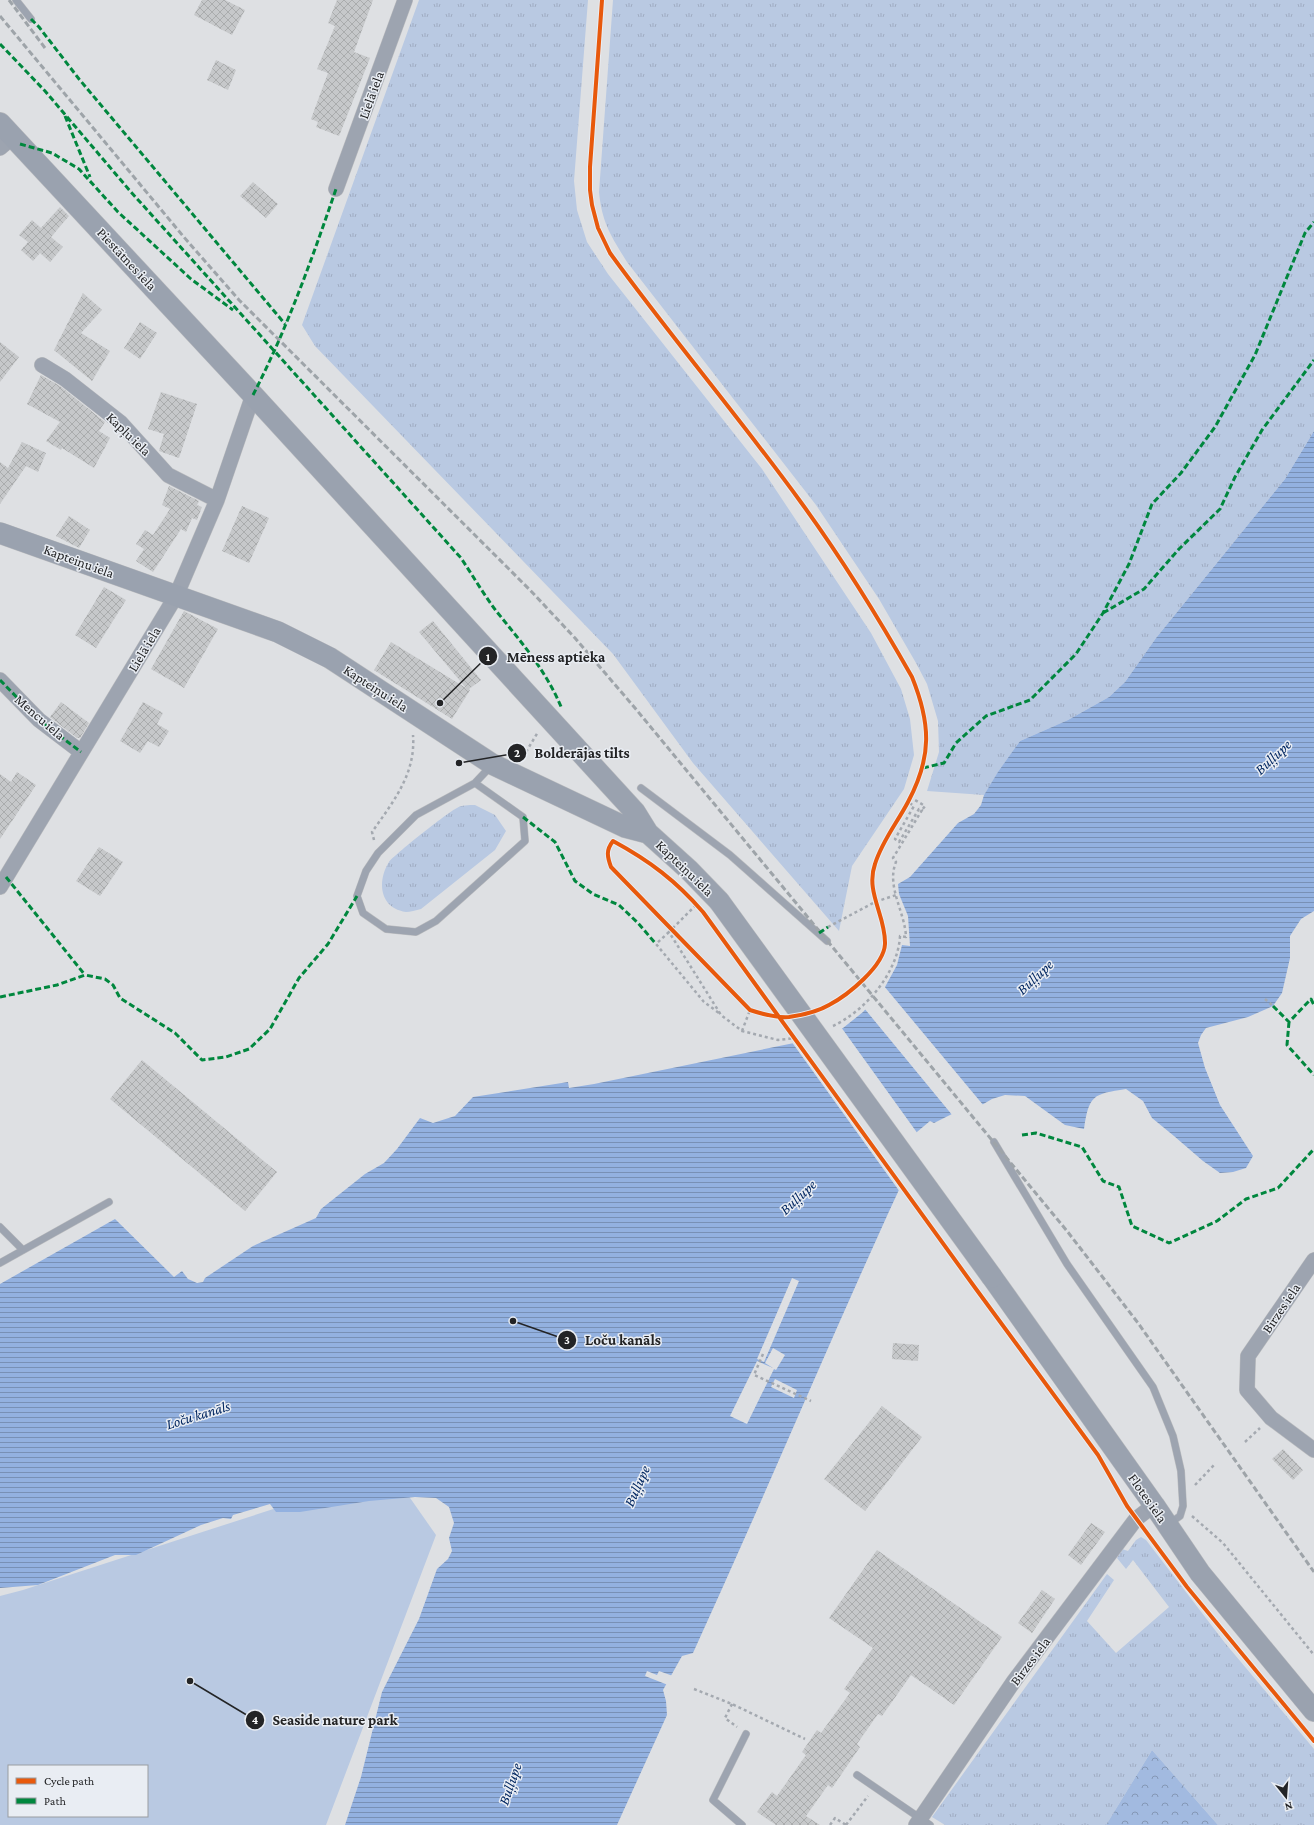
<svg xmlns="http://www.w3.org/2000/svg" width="1314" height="1825" font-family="'Crimson Pro',serif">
<defs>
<pattern id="grass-tufts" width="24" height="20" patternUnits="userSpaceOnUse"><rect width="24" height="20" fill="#b9c9e2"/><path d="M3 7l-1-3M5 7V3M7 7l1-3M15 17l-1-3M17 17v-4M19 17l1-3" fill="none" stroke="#9facc2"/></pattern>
<pattern id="forest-crowns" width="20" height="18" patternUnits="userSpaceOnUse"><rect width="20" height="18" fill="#a2bae0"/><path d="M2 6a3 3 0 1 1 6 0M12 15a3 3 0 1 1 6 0" fill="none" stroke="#8497b5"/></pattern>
<pattern id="water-rules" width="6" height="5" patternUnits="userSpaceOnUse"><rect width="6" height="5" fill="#93b1e0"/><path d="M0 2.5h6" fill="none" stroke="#7890b5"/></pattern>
<pattern id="building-cross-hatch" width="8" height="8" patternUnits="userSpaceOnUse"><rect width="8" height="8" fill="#c6c8ca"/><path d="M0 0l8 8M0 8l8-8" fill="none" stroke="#aaacad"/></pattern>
</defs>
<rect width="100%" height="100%" fill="#dee0e3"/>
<path fill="url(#grass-tufts)" d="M419,0H588L574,181L577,210L587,242L608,274L762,469L871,633L901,689L910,719L914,755L904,789L852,866L839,931L693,763L613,654L315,346L302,325Z
M613,0H1314V431L1285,479L1156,638L1125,682L1109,697L1068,720L1020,741L984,795L927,791L939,752L938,721L927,684L916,663L879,599L816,505L627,262C611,236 602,223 599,192Z
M475,805L495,815L506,831L495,850L421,909C416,910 410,912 406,912C379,908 377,881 389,862C393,856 448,812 457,808C461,805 469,805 475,805Z
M1141,1537L1146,1540L1225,1643L1314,1749V1825H1218L1152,1750L1106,1825H945L932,1817L1107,1574L1114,1580L1087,1621L1116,1653L1169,1607L1133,1560L1126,1569L1117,1558L1122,1549L1128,1551L1136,1540Z"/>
<path fill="url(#forest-crowns)" d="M1152,1750L1218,1825H1106Z"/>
<path fill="#b9c9e2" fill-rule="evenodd" d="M357,1482L401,1485L436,1535L326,1825H0V1596L23,1590ZM9,1766H147V1816H9Z"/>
<path fill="url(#water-rules)" d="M1314,431V911L1301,919L1290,936V958L1282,993L1273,1006L1248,1017L1206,1028L1201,1035L1198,1043L1205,1068L1220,1105L1253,1156L1246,1168L1233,1172L1220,1173L1203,1161L1174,1136L1152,1118L1143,1101L1126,1089C1093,1094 1089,1095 1084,1129L1065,1125L1025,1096L1005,1095L992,1099L980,1106L952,1114L934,1123L930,1121L911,1137L910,1144L916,1153C839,1318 769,1487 693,1653L682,1656L663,1690L666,1701L667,1715L617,1825H345L361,1777L382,1692L419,1619L437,1569L448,1559L452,1551L449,1538L454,1523L449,1507L436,1498L415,1497L369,1501L300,1512H276L270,1504L233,1515L231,1519L223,1518L201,1525L136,1555H115L38,1585L0,1588V1284L115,1219L174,1277L182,1271L188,1279L197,1283L203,1282L205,1278L253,1246L316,1218L321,1209L365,1174L384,1163L397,1149L420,1118L433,1123L455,1116L473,1097L568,1082L569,1088L594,1084L799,1042L843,1028L863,1012L885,987L897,965L902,945L910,946L908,916L899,894L898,884L910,877L958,823L974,814L981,805L984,795L998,772L1020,741L1068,720L1109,697L1125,682L1156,638L1285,479Z"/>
<path fill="#dee0e3" d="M884,986L984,1106L953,1116L864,1008Z
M841,1027L918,1134L913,1138L912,1144L918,1153L900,1192L791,1041Z
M792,1278L799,1281L764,1362L757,1359Z
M773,1348L785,1355L776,1370L774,1369L747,1424L730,1416L757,1361L773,1368L765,1363Z
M775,1379L797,1390L794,1398L771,1387Z
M647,1671L657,1675L659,1671L673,1676L668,1685L645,1676Z"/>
<path fill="url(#building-cross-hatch)" d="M202,0H225L245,10L232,35L194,15Z
M337,0H373L354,52L370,58L339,136L316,127L318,122L311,119L328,73L317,69L335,26L328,23Z
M216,60L236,70L228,90L207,80Z
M253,182L278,204L266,218L240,196Z
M60,207L69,216L51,237L63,247L50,262L40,253L33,261L21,250L28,242L19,235L32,220L41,228Z
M83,293L102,310L81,333L110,351L92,381L54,350Z
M140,322L157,333L140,359L124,348Z
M0,342L19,357L0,382Z
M41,375L60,386L105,422L99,431L110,438L94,468L62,448L61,450L46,441L60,422L27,404Z
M161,392L197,404L179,458L159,451L164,434L148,429Z
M22,442L46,453L38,472L26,466L0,504V462L8,468Z
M169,486L199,501L197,505L202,507L197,520L192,518L186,532L181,529L153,572L136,561L144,549L136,544L145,530L153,535L170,509L162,505Z
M242,506L269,518L249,563L222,551Z
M69,516L90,530L79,548L56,536Z
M104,587L126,600L96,648L75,635Z
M184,611L218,629L184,688L151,669Z
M433,621L481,680L469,689L470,690L452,719L374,670L391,642L466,688L419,632Z
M61,702L89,723L80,738H77L50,717Z
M143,702L163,713L157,724L169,731L159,747L148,741L140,753L120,741Z
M17,772L36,785L0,839V774L11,782Z
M99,847L123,862L100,896L76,881Z
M142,1060L277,1172L245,1211L110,1099Z
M893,1343L919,1345L918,1361L892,1359Z
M882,1406L922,1437L865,1511L824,1479Z
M1283,1449L1303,1470L1293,1480L1272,1459Z
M1091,1523L1105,1532L1081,1565L1068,1555Z
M877,1550L1002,1637L954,1705L911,1675L882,1716L878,1714L857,1744L860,1747L832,1788L828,1785L806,1816L820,1825H776L757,1812L772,1792L777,1796L806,1755L802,1752L817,1730L821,1733L850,1693L844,1689L873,1648L829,1618Z
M1042,1590L1055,1599L1032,1633L1018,1623Z"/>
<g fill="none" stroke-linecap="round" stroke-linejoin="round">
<g stroke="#bdbec0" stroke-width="8">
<path id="lane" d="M16,0L31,19
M475,783L416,815L378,853L366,871L357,896L363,913L386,929L416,932L436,921L525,841L523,817L475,783L491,766
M641,788L730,855L827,941
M994,1142L1067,1264L1153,1387L1173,1436L1181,1471L1183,1506L1180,1516L1169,1524
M0,1227L23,1250
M0,1263L109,1202
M857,1775L930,1825
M742,1825L713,1800L746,1734"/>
</g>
<g stroke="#bdbec0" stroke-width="16">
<path id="street" d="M0,148L13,137
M336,189L405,0
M42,365L65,379L121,423L168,475L217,500
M0,680L39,720L81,752
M0,887L176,596L217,500L253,395
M1314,1260L1248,1356L1247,1390L1271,1418L1314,1450
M916,1825L1014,1681L1136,1519L1154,1505"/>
</g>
<g stroke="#bdbec0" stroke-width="22">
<path id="secondary" d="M0,123L253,395L635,812L648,833
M0,533L278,632L330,658L492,764L625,827L648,833L689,870L719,901
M992,1277L1154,1505L1200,1573L1314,1711"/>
</g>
<path stroke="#a4a9b0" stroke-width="2.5" stroke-dasharray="3 3" stroke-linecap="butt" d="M523,757L538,732
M910,797L925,806L922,810
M374,840L372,832C393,802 416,774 413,735
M696,905L669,932L721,1015L742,1031L778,1040L796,1038
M828,927L875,902L896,895
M669,932L656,944L704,1002L719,1013
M1265,999L1273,1006
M833,1026C865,1011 898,973 900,936L906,937C905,912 886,886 896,862L893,858L922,810L919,809L899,842L895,839L914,806L908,802
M742,1031L750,1010
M763,1354L754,1375L811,1401
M1245,1442L1260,1428
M1195,1485L1215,1464
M1192,1516L1223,1543L1314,1655
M694,1689L732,1704L805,1739
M732,1704L725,1718L737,1727
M830,1825L835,1818L846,1825
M846,1825L868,1796"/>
<use href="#lane" stroke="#9da4b0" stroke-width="7"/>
<use href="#street" stroke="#9da4b0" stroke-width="15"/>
<use href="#secondary" stroke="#9aa2af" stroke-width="21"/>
<path stroke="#9ea4a9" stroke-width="3" stroke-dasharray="6 3" stroke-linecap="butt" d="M9,0L45,48
M0,16L183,236L239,300L530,590L575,638L635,708L1067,1231L1138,1323L1314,1572"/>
<g stroke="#bdbec0" stroke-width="22" stroke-linecap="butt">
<path id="secondary-bridge" d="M719,901L992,1277"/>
</g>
<use href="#secondary-bridge" stroke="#9aa2af" stroke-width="21"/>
<path stroke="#00873e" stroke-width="3" stroke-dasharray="6 3" stroke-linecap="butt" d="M31,19L39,27L79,79L285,324
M0,44L45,91L131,192L461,558C473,576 484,595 497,612C522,643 547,672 562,709
M65,116L90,177
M20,144L52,153L79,169L118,212L191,279L233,310
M253,395C287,329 312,259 336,189
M1103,613L1144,589L1179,549L1220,509L1235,477L1262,430L1314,360
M0,680L39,720L81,752
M923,768L944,763L956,743L986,716L1030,700L1076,654L1103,613L1129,564L1152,504L1181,473L1215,427L1255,355L1305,233L1314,222
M523,817L555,842L575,881L593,894L619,905L638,923L656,944
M6,877L85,975
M819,933L828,927
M0,997L57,985L85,975L105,979L113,985L120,998L175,1033L202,1060L226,1057L249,1049L270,1029L299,978L328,944L357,896
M1273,1006L1289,1022L1311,999L1314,1005
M1289,1022L1287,1045L1314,1075
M1022,1135L1036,1133L1082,1147L1103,1181L1119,1187L1132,1226L1169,1243L1217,1221L1246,1199L1278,1188L1314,1149"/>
<g stroke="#e9edf3" stroke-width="6">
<path id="cycleway" d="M602,0L590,167V190L592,205L598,228L610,253C671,337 739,417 800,501C841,557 878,617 912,677C931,724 932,757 908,802C897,823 882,841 875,864C865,892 886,916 885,944C884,966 848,995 829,1005C817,1012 803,1015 789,1017C776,1018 762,1014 750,1010L611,867C607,856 606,850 613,841C650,861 676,881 703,912L976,1289L1098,1455L1127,1506L1187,1587L1314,1741"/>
</g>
<use href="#cycleway" stroke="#e8590c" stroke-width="4"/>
</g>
<g text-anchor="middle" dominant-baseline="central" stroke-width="3" stroke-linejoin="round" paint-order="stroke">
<g font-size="14" fill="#232426" stroke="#e9edf3">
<text transform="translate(371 95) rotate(-70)">Lielā iela</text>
<text transform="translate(127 259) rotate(47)">Piestātnes iela</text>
<text transform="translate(129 434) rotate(44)">Kapļu iela</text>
<text transform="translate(79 561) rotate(20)">Kapteiņu iela</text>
<text transform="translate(144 649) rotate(-59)">Lielā iela</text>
<text transform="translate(376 688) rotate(33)">Kapteiņu iela</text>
<text transform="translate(40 717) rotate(41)">Mencu iela</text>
<text transform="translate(685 868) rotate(44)">Kapteiņu iela</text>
<text transform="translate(1281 1308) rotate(-56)">Birzes iela</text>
<text transform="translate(1148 1498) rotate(55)">Flotes iela</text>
<text transform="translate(1030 1661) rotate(-53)">Birzes iela</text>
</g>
<g font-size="15" font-style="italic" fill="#012660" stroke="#e9edf3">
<text transform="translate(1273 757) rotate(-43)">Buļļupe</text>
<text transform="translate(1035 977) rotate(-43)">Buļļupe</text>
<text transform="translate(798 1197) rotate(-43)">Buļļupe</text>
<text transform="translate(198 1415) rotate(-17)">Loču kanāls</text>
<text transform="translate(637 1486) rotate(-66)">Buļļupe</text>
<text transform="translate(510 1784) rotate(-71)">Buļļupe</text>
</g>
</g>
<path fill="none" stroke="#232426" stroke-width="1.5" d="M440 703L488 656M459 763L517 753M513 1321L567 1340M190 1681L255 1720"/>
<g fill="#232426" stroke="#e9edf3" stroke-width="1.5">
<circle cx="440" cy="703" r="4"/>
<circle cx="459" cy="763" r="4"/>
<circle cx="513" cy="1321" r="4"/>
<circle cx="190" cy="1681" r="4"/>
<circle cx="488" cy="656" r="10"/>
<circle cx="517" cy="753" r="10"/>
<circle cx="567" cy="1340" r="10"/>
<circle cx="255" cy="1720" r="10"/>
</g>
<g font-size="12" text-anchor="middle" font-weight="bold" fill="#fff">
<text x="488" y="661">1</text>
<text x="517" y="757">2</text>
<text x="567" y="1344">3</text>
<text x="255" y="1724">4</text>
</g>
<g font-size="15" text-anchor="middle" font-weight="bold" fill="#232426" stroke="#e9edf3" stroke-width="3" stroke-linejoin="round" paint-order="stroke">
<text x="556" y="662">Mēness aptieka</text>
<text x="582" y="758">Bolderājas tilts</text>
<text x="623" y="1345">Loču kanāls</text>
<text x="335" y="1725">Seaside nature park</text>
</g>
<rect x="8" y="1765" width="140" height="52" fill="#e9edf3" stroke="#9a9da1"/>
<rect x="16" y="1778" width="20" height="6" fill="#e8590c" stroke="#9a9da1"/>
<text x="44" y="1785" font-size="12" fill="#232426">Cycle path</text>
<rect x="16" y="1798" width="20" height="6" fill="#00873e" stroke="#9a9da1"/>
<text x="44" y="1805" font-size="12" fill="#232426">Path</text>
<g transform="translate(1286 1797) rotate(163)" stroke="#e9edf3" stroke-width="3" paint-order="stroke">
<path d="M0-3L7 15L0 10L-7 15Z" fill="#232426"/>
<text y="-6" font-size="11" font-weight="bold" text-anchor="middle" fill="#232426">N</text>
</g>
</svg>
